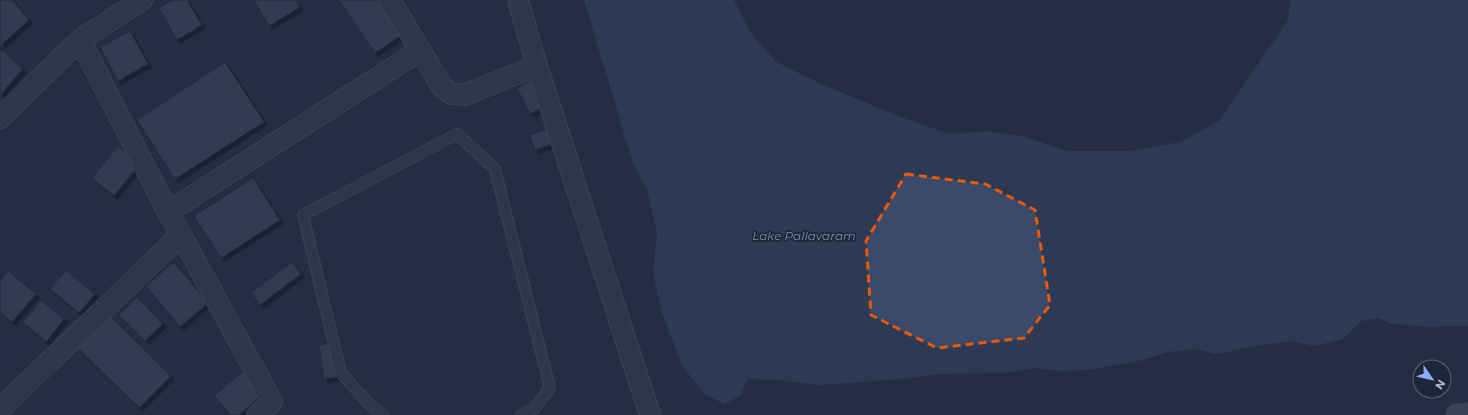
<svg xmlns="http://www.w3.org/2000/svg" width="1468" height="415" font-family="Montserrat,sans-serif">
<defs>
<filter id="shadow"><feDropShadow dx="3.5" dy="3.5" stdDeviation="0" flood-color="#0009"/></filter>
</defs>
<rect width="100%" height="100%" fill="#252e42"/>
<path fill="#3b4a6b" d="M584,0H734L750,32L776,62L819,83L898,116L949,134L986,131L1025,137L1067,151H1131L1180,142L1219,121L1287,22L1291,0H1468V326L1429,327L1391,324L1379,318L1361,321L1343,339L1314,346L1292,341L1255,346L1217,354L1195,349L1168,352L1143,360L1095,369L1062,371L1034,368L1004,373L939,374L903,379L819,385L776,380L748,379L740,396L724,404L703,393L682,365L661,310L653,272L657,233L647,189L634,166Z"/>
<path fill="#444e64" stroke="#202839" filter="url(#shadow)" d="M0,0H12L29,20L0,46Z
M172,0H187L202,25L177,40L159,8Z
M254,0H296L300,7L269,26Z
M339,0H379L402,35L375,53Z
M130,31L148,64L118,81L100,47Z
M2,50L23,69L0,95V52Z
M225,62L264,122L175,179L137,120Z
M531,81L544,107L530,114L517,88Z
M553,127L558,142L535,150L530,135Z
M118,146L140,164L114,196L92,178Z
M253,178L280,220L221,258L194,216Z
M174,262L208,303L180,327L146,286Z
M292,262L301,274L260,305L251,293Z
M66,270L95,294L79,313L50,289Z
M8,271L36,294L12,322L0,312V281Z
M137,297L163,324L145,341L119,315Z
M41,300L64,319L46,342L23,322Z
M110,316L171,376L139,408L78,348Z
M331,343L337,377L324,379L319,345Z
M247,368L267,390L239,415H231L214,396Z"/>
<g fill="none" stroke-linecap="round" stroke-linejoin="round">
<g stroke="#555c6c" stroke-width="12">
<path id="service" d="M383,415L370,405L341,373L303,215L457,134L495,169L550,388L534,409L521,415"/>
</g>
<g stroke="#555c6c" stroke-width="22">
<path id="minor" d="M390,0L443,88L452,94L464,95L537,66
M518,0L537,66L650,415
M80,40L168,212
M0,118L80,40L142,0
M181,235L272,402L257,415
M0,409L181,235L168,212L421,50"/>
</g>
<g stroke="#434a5b" stroke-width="24">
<path id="primary" d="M1457,415L1468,414"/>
</g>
<use href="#service" stroke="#3a4151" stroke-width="10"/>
<use href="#minor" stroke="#3a4151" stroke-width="20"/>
<use href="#primary" stroke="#586071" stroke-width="22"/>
</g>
<path d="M0 0H1468V415H0ZM906,174L985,184L1035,210L1050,305L1024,338L937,348L871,315L866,241Z" fill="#252e42" fill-opacity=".55" fill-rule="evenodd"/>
<path fill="none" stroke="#e8590c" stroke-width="3" stroke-dasharray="8 5" stroke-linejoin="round" d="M906,174L985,184L1035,210L1050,305L1024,338L937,348L871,315L866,241Z"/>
<g text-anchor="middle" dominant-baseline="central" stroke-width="3.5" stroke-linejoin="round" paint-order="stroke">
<g font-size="12" font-style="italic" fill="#7d8eb3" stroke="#1e2637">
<text x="804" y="235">Lake Pallavaram</text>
</g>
</g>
<g transform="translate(1432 379) rotate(124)"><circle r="19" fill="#1e2637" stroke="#5b6273"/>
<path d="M0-3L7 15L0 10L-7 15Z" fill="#8cabfb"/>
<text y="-6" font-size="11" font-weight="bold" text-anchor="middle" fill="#b7bccc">N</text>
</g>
</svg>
